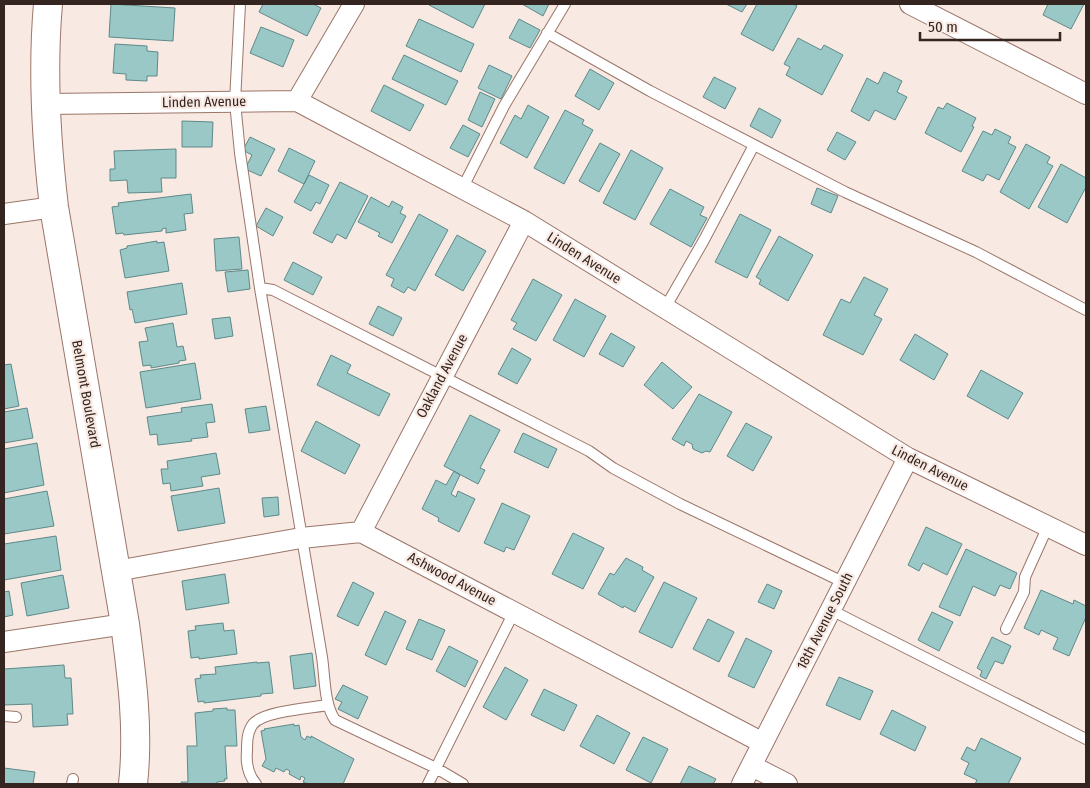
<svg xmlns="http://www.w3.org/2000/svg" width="1090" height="788" font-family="'Fira Sans Condensed',sans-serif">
<rect width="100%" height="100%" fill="#f9e9e3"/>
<path fill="#99c8c6" stroke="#5d8a89" d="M111,4L175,8L173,41L109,37Z
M263,4H313L321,8L307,36L259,12Z
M429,4H485L473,28L429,5Z
M522,4H549L543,16Z
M726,4H747L742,12Z
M757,4H793L797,6L773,51L741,34Z
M1048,4H1084L1071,29L1043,15Z
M419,19L474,44L461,72L406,46Z
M519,19L540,30L530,48L509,38Z
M261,27L294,40L283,67L250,53Z
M798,38L821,50L824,45L843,55L822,95L786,75L790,67L784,64Z
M115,44L147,46V51L158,52L157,76H147V81L126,80V74L113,73Z
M404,55L458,81L446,105L392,79Z
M489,65L512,76L501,99L478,88Z
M590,69L614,83L599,110L575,96Z
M884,72L902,81L897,92L907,97L895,120L875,110L869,121L851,111L867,78L878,84Z
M714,77L736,88L725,109L703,97Z
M384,85L424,105L410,131L371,111Z
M480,92L495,99L482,127L468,120Z
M947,103L976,118L972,126L974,127L961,152L925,133L938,107L943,109Z
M528,105L549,117L527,158L500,143L515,115L521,119Z
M759,108L781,120L772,138L750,126Z
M565,110L584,120L582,124L593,130L564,184L534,168Z
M182,121L213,122L212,147H182Z
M463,125L480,134L468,157L450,148Z
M995,129L1011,137L1008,143L1016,147L999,180L987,174L983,181L962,171L983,131L992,135Z
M837,132L856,142L845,160L827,150Z
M250,137L275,149L261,176L245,169L252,155L243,150Z
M600,143L620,154L599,192L579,181Z
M1026,144L1050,157L1047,163L1053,166L1029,209L1000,192Z
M289,148L315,161L304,184L278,171Z
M176,149V178H161L162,192L128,193L127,180L110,181V169H115L114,151Z
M631,150L663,168L635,220L603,203Z
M1061,164L1086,178V187L1067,223L1038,207Z
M309,175L329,185L320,204L316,202L311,211L294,202Z
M340,182L368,196L346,239L337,234L332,243L313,233Z
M817,188L838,196L831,213L811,204Z
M670,189L704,207L700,215L707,218L691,247L650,224Z
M191,194L193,213L184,214L186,230L166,233V228L162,229V231L124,235L123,233L116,234L112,207L119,206L118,203Z
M371,197L389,207L392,201L403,207L400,213L406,216L392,243L378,236L380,233L358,222Z
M266,208L283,217L273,236L256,226Z
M419,214L448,230L415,291L408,287L404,293L391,286L394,279L386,275Z
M740,214L771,230L747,278L715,262Z
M457,235L486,251L463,291L435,275Z
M779,236L813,255L788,301L759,284L761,280L756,277Z
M239,237L242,269L216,271L214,239Z
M157,241V243L164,242L169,271L125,278L120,250L127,248V246Z
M293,262L322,277L313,295L284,280Z
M248,270L250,289L228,292L225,272Z
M864,277L888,289L874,315L882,319L863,355L823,335L841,299L850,303Z
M533,279L562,295L536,341L513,329L517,323L511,320Z
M182,283L187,314L135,323L132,309L130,310L127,292Z
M575,299L606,316L584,357L553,340Z
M378,306L402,318L393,336L369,324Z
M230,317L233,336L215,339L212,319Z
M173,323L177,347L183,346L186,360L179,361V363L151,368V365L143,366L139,342L148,341L145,328Z
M611,333L635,347L623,367L599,354Z
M915,334L948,354L934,380L900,360Z
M512,348L531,359L517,384L498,374Z
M331,355L351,365L347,373L390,394L379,416L317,385Z
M662,362L692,387L673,409L644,385Z
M195,363L201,399L146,408L140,372Z
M11,364L19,406L4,409V365Z
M981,370L1023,393L1008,419L967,396Z
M699,394L732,412L710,452L706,451L702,453L693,449L692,444L686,441L684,446L672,439Z
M212,404L215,422L206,423L208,437L191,439L192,441L158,445L157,434L150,435L147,417L182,412L181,408Z
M266,406L270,430L249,433L245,409Z
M27,408L33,438L4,443V412Z
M470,415L500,430L480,468L485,470L478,484L444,466Z
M316,421L360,445L345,474L301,451Z
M746,423L772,437L753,471L727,456Z
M523,433L557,449L548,468L514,452Z
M37,443L44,485L4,493V449Z
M216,453L220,474L201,477L203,486L171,491L170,483L163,484L161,469H168L167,461Z
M454,471L460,475L451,494L456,497L458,491L475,499L459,532L438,521L439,518L422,509L436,480L446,485Z
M219,488L225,523L178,531L171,496Z
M47,491L54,526L4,534V499Z
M278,497L279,515L264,517L262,498Z
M502,503L530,516L514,550L506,547L504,552L484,543Z
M926,527L962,544L947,575L923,563L919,571L908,565Z
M573,533L604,548L583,589L552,574Z
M56,536L61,570L4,580V544Z
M966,549L1017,573L1010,589L1000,585L995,596L973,586L960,616L939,607Z
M626,558L643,567L642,570L654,577L635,612L624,606L623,608L598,594L610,573L614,575Z
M225,574L229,603L186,610L182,581Z
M63,575L69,608L27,616L21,583Z
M353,582L374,593L358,626L337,616Z
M664,582L697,598L672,648L639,632Z
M767,584L782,591L774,609L758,602Z
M1041,590L1073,604L1074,600L1086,606V617L1069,656L1053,649L1058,638L1041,630L1039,635L1024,628Z
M9,591L13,615L4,617V592Z
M385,611L406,621L386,665L365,655Z
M932,612L953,622L939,651L918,640Z
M419,619L445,630L432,660L406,649Z
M708,619L734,632L719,662L693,649Z
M223,623L224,631L234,630L237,654L199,659V657L191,658L188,631L196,630L195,626Z
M992,637L1011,646L1003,664L995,661L986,679L980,676L982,671L977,668Z
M746,638L772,651L754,688L728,676Z
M449,646L478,661L465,687L436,671Z
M312,653L316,686L294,689L290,656Z
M257,662V663L269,662L273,693L261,694V696L204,703V701L198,702L195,679L201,678L200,675L216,674L215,667Z
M64,665L65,678H71L73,714H67L68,725L33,727L32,704L4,705V669Z
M505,667L528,680L506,720L483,707Z
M839,677L873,691L860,720L826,705Z
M343,685L368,697L358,719L338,709L342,702L335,699Z
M544,689L577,705L564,731L531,715Z
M227,708V710H235L237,746H225L227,779H224L225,781L217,782V784H182L181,782H188L187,746H197L195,713L213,711V709Z
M892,710L926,727L915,751L880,734Z
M597,715L630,733L614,764L580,746Z
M294,724V726L299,725L301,737L305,740L307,736L311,738V736L354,759L343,784H308L303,782L305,778L301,776L300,780L289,774L290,771L286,769L284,772L276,768L274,772L262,766L266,759L261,731L265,730L264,729Z
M643,737L668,749L651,783L626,770Z
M981,738L1021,758L1008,784H975L977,780L964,774L969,763L961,759L967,747L975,751Z
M689,766L716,779L713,784H680Z
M4,768L35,772L33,784H4Z"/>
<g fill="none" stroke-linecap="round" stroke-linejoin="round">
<g stroke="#9a7669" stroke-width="12">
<path id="lane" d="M240,4L235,102L240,153L260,288L322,657C325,677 324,704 335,720L436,768L463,784
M547,33L650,91L845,192L976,252L1086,310
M462,189L504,106L565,4
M260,288L273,290L589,451L613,468L680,504L845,583
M665,308L704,240L754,145
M831,610L1086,739
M1006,629L1024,592L1025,577L1048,526
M4,716L16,717
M72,784L73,779
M256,784C248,775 246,762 247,751C247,742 247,732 253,724C264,711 311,708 328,705
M428,784L514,612"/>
</g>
<g stroke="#9a7669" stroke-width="22">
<path id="street" d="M910,4L1086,94
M297,101L354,4
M46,104L297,101L524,221L908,458L1086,545
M4,214L54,207
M361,532L524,221
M116,571L301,538L361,532L763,743
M4,642L125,624
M752,766L787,784
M742,784L908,458"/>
</g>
<g stroke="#9a7669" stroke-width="30">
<path id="secondary" d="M48,4C42,72 46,139 54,207L125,624C132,677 139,730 133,784"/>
</g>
<use href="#lane" stroke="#fff" stroke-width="10"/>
<use href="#street" stroke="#fff" stroke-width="20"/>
<use href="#secondary" stroke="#fff" stroke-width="28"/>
</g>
<g text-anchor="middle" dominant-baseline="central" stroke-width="4.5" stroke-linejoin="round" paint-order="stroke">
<g font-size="14" fill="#342520" stroke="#f9e9e3">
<text transform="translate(204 102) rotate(-1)">Linden Avenue</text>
<text transform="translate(584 258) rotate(32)">Linden Avenue</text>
<text transform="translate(442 376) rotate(-62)">Oakland Avenue</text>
<text transform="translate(86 394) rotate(80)">Belmont Boulevard</text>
<text transform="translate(930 468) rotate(27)">Linden Avenue</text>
<text transform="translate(452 579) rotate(28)">Ashwood Avenue</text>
<text transform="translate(825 621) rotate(-63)">18th Avenue South</text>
</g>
</g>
<rect width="1090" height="788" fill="none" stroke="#342520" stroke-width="10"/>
<path d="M920 32v8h140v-8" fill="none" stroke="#342520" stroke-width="2.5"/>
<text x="928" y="32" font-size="15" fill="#342520" stroke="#f9e9e3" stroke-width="4" paint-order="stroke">50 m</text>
</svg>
